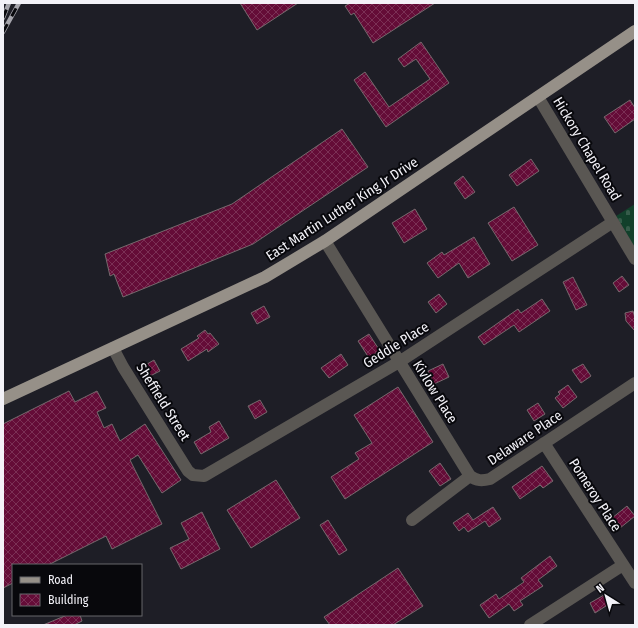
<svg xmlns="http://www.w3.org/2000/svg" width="638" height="628" font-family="'Fira Sans Condensed',sans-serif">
<defs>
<pattern id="cemetery-stones" width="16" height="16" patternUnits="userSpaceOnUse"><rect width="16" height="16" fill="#12402b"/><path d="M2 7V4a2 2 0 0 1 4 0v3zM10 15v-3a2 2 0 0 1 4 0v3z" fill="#355c4a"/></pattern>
<pattern id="building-cross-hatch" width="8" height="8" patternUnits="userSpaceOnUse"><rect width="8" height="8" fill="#640c37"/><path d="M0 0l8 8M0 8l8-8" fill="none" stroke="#7b3055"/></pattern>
</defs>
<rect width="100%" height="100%" fill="#1e1e26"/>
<path fill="url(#cemetery-stones)" d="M635,204V248L616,216Z"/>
<path fill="url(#building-cross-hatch)" stroke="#76696d" d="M240,3H298L257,30Z
M350,3H435L373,43L354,13L351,15L345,6Z
M421,42L449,83L386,127L354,80L365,72L389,107L430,79L416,59L404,67L398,59Z
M630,100L635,108V119L615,133L604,117Z
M342,129L368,167L253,244L123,297L114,274L110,276L105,254L232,204Z
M531,159L539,171L517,186L509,175Z
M463,176L475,192L465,199L454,183Z
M514,207L538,245L512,261L488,223Z
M415,209L427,229L404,243L392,223Z
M474,237L490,264L468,278L459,263L438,278L427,263L442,252L444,255Z
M622,276L629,285L619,292L613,283Z
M573,277L587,305L576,310L563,282Z
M439,294L447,304L436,313L428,302Z
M542,299L550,311L519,332L514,325L484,345L478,337L518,309L521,313Z
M264,306L270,317L257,324L251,313Z
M633,311L635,318V331L626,321L625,313Z
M205,330L208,334L210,333L219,344L208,352L207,349L188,361L181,349L199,338L197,336Z
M369,334L380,351L369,358L358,341Z
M341,354L348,365L329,378L321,368Z
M154,360L160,371L148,377L142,367Z
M443,364L449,377L434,384L428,371Z
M583,364L591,376L581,383L572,370Z
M568,385L577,397L563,408L555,398L560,394L558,392Z
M398,387L433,442L345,499L331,477L359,459L355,453L372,443L354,415Z
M69,391L75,402L97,391L106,408L97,412L104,428L112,424L120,441L145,424L181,480L162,493L138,455L130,460L162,524L112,549L106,536L48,565H13V583L3,588V424Z
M260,400L267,412L255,419L248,406Z
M538,403L545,414L534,421L527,410Z
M219,421L229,438L201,454L194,442L211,432L209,427Z
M440,463L451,479L440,486L429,471Z
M542,466L553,481L543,488L540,485L520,499L512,487Z
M276,480L300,518L251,548L227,510Z
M627,506L635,516L620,528L612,518Z
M493,507L501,519L489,527L485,521L468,532L464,527L459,531L453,523L468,513L473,520Z
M202,512L220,549L181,569L170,548L189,539L181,523Z
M328,520L347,550L339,555L320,525Z
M550,556L557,566L538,580L543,586L520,601L523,605L514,611L509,604L489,618L480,605L496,594L499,599L524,582L521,578Z
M398,568L423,606L393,625H330L324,617Z
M604,595L609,604L595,613L590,603Z
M67,615H80L82,621L74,625H43Z"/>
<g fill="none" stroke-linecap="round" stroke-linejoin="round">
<path stroke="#5a5753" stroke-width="12" d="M538,97L635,259
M325,241L470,476C477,481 482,481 490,479L635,383
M113,348L123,367L188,471L193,475L204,476L399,362L613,222
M544,443L635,583
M412,520L470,476
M530,625L623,565"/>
<path stroke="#969088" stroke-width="12" d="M3,399L265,277L325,241L635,31"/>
<g stroke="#a6a5ac" stroke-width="4.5">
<path id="rail" d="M3,18L9,3
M3,32L19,3"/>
</g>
<use href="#rail" stroke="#08080c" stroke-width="3" stroke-dasharray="9" stroke-linecap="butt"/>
</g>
<g text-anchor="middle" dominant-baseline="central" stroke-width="4" stroke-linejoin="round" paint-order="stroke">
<g font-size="14" fill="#f3f2f8" stroke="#08080c">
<text transform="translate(587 149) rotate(59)">Hickory Chapel Road</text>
<text transform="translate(342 209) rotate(-33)">East Martin Luther King Jr Drive</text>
<text transform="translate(396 345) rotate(-32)">Geddie Place</text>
<text transform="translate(435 392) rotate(58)">Kivlow Place</text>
<text transform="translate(163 402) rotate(58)">Sheffield Street</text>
<text transform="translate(525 438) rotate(-34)">Delaware Place</text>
<text transform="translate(595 495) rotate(57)">Pomeroy Place</text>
</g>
</g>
<rect width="638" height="628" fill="none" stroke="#f3f2f8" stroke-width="8"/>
<rect x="12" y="564" width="130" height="52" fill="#08080c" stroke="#66666a"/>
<rect x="20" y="577" width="20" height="6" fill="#969088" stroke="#66666a"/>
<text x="48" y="584" font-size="12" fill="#f3f2f8">Road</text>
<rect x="20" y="594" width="20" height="12" fill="url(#building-cross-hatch)" stroke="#66666a"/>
<text x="48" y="604" font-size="12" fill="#f3f2f8">Building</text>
<g transform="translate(606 596) rotate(323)" stroke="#08080c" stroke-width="3" paint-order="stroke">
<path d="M0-3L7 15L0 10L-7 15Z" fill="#f3f2f8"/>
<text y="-6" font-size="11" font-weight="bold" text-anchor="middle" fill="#f3f2f8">N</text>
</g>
</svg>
